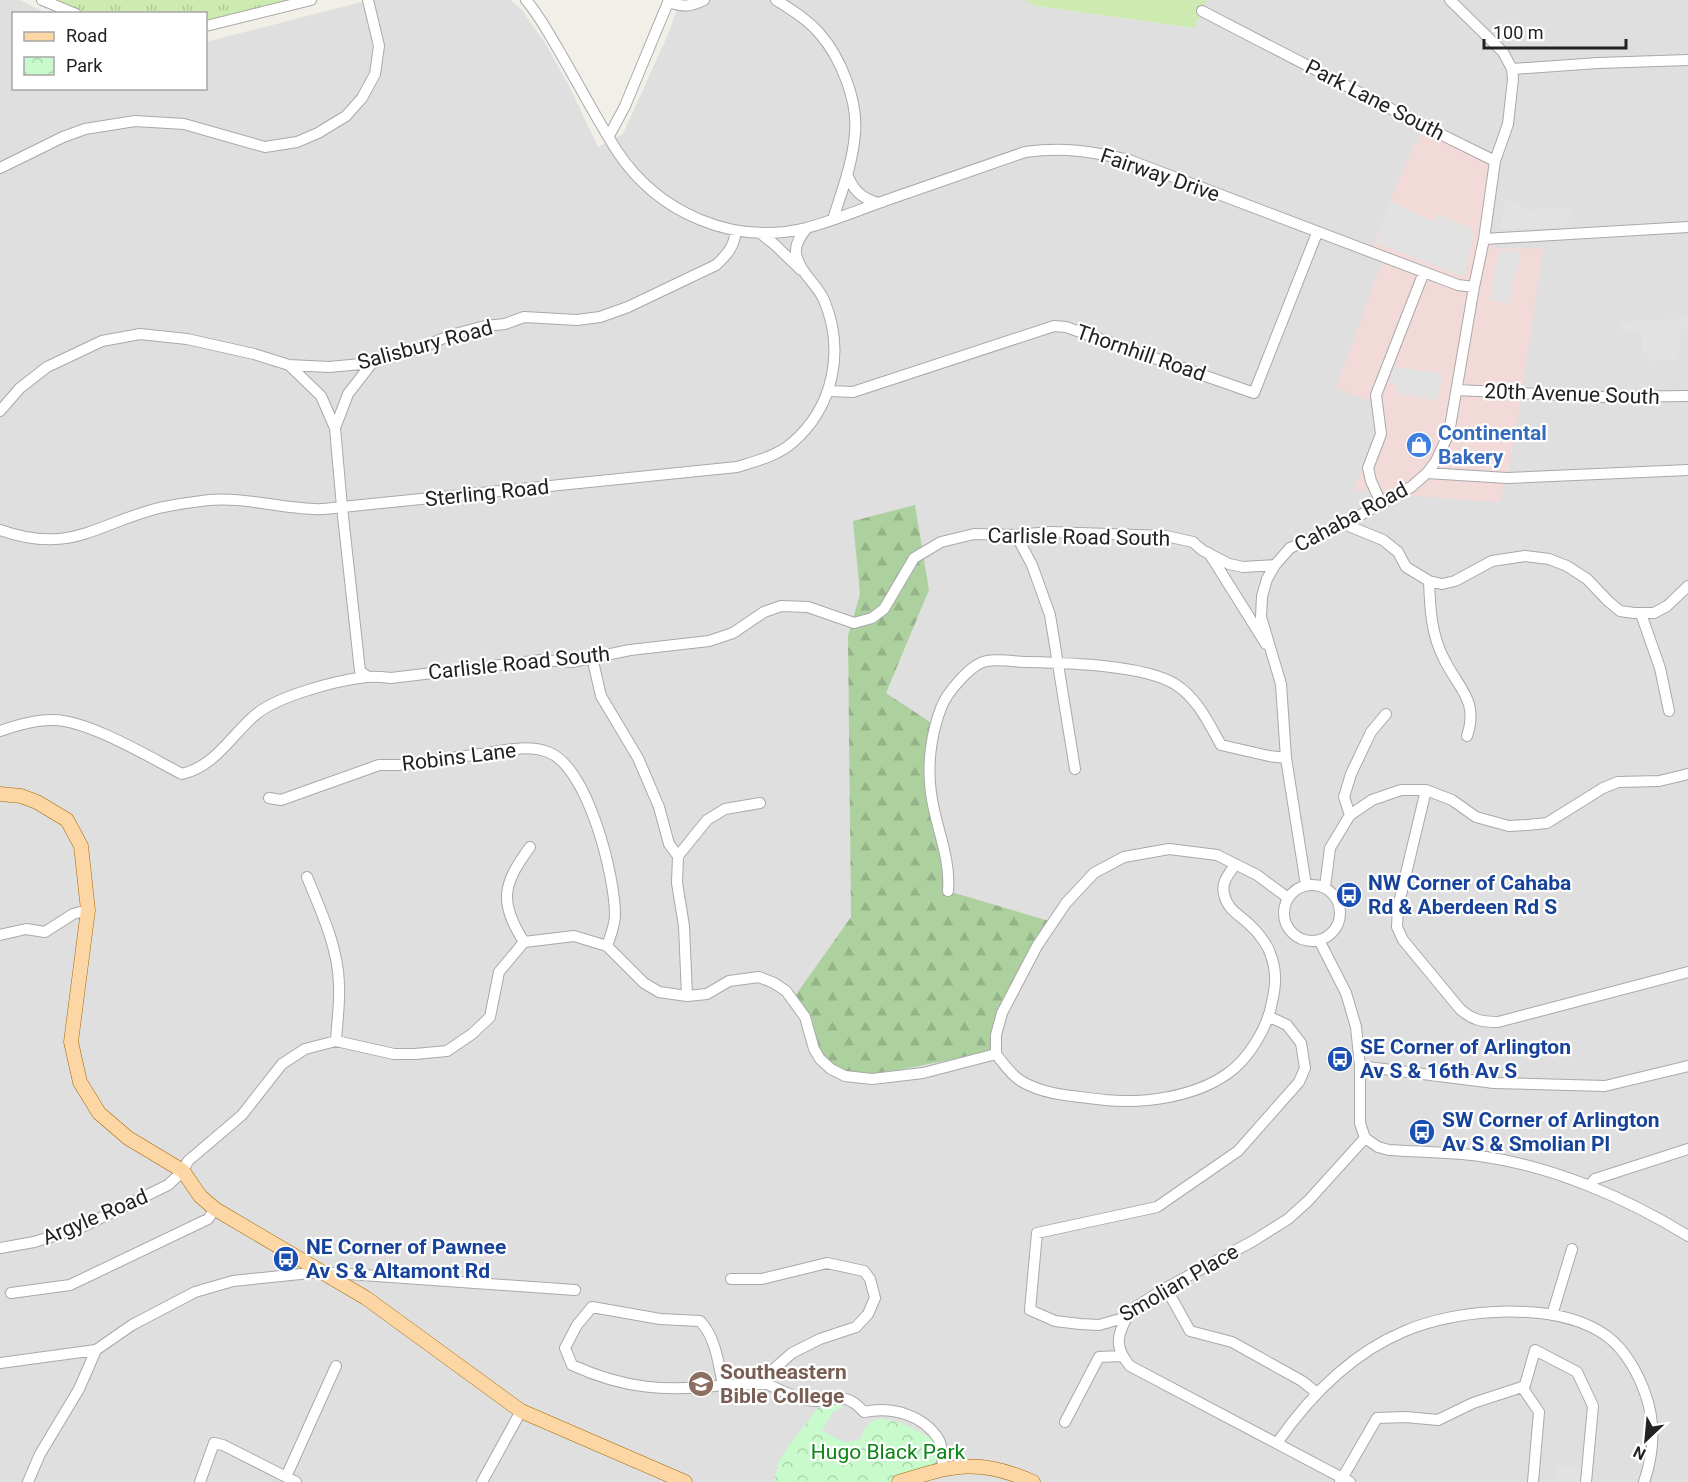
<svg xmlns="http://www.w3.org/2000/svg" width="1688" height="1482" font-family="Roboto,sans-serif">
<defs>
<pattern id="grass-tufts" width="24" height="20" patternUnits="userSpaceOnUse" patternTransform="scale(1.5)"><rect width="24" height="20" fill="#cdebb0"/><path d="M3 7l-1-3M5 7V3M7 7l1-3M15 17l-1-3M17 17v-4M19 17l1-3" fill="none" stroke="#b0c997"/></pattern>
<pattern id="forest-firs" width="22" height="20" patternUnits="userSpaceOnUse" patternTransform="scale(1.5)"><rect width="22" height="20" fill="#add19e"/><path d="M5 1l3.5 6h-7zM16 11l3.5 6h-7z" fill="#95b388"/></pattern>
<pattern id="park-crowns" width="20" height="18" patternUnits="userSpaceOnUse" patternTransform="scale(1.5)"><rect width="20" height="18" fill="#c8facc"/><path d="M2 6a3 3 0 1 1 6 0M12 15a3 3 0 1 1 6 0" fill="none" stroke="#acd6af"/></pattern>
</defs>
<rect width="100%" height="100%" fill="#f2efe9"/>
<path fill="#e0dfdf" d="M0,0H20L45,13L14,14V88H206V42L369,0H511L522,10L545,43L568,84L598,147L623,134L669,32L680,0H1025L1036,6L1193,28L1207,0H1688V1482H0Z"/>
<path fill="#f2dad9" d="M1424,126L1495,161L1484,239L1496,249L1543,248L1522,393L1507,478L1499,502L1396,495L1353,490L1371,454L1379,431L1373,402L1336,388L1384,256L1371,251L1398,181Z"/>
<path fill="url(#grass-tufts)" d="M51,0H294L206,22V14L88,13Z"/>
<path fill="url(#forest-firs)" d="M915,505L929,590L886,693L930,722L926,761L948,891L1049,921L997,1011L990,1052L868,1076L845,1072L827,1062L817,1048L812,1018L795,996L851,917L848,636L860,594L853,521Z"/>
<path fill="url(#park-crowns)" d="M822,1403L844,1404L841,1408L833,1412L822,1431L844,1442L860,1440C863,1433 865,1425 872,1421C887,1412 926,1434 937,1443L938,1467L896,1482H774L779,1461L786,1449Z"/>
<path fill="#cdebb0" d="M1025,0H1207L1194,28L1036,6Z"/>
<path fill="#e2e2e2" d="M1505,200L1521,202L1520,208L1530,210L1531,209L1540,210L1541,208L1560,209V207L1570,209L1568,228L1500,229Z
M1390,201L1434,222L1437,213L1470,228L1474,234L1464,277L1376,243Z
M1502,251L1520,252L1517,274H1514L1510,304L1490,300L1498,255Z
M1688,318V328L1683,329L1679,333L1680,352L1676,360L1648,361L1647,353H1643L1641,331L1621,330L1617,322Z
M1393,366L1442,374L1437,400L1397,394L1399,386L1389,383Z
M1558,1465L1585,1468L1584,1482H1556Z"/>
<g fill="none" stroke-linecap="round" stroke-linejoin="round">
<g stroke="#a9a9a9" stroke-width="12">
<path id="minor" d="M42,0L76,14
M526,0C539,15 548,32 558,49C578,83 596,118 617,151C658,213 733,246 806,228C833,221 861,209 887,200C933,184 979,168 1025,152C1064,147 1090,151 1129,160L1458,285L1474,287
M776,0C792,10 808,20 820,34C841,58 858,101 855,133C853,162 842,191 833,219
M669,2C683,7 690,7 704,0
M1202,11L1424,126L1495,161
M206,26L311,0
M1512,69L1598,63L1688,60
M609,136L625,106L669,0
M0,168L63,137L85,129L135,121L184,124L265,147L297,142L318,133L346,116L362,98L375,74L379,46L368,0
M847,174C853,190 861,198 878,203
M760,233L774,244L801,270
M1484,239L1688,227
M289,365L321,396L335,428L342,507L360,671L368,677
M1457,390L1604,397L1688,396
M829,391L853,392L1054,326L1066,327L1254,393L1317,233
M0,411L20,388L47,367L102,341L140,334L187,339L254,354L289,365L329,367L372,363L423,347L451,335L485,326L505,324L524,317L577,320L600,317L628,307L716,265C728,254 734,246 736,231
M335,428L348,394L372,363
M1427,473L1507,478L1688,470
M1381,503L1371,481L1368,468L1381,434L1376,395L1424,272
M1344,524L1383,540L1398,552L1406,567L1429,581L1442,584L1455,581L1492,561L1525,556L1549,559L1567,566L1587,579L1608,601L1620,611L1634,613H1654L1667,606L1688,586
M0,530C70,555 96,524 159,508C175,504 193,502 209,500C245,497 279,508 314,509C323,510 333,508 342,507L737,467C756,461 777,456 792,443C834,407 845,350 824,300C817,284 798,271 796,253C795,243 801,235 807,228
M1016,535L1032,565L1050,615L1075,769
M1209,553L1266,644
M1429,581C1430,608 1431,634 1444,659C1458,688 1479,700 1467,736
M1641,614L1660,668L1669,711
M592,657L601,696L638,758L659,807L669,844L678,856L677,883L684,926L687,996
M0,731C17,725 36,719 54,720C90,721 149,757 182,774C215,766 230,737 254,716C276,696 338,680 367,677C375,676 383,677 391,678L541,660L572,662L630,650L709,641L733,633L764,612L781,606L808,607L854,623L872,618L884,609L914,558L941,542L974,534L1016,535L1050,532L1166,536L1193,542L1202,550L1229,564L1243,567L1275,565
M1426,790L1398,907L1397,927L1403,940L1460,1009C1472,1020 1482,1022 1498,1022L1688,972
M269,798L281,800L379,765H398C426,761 453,758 480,754C501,751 527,744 548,752C588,767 615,876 615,915C615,925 610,937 607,946
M1350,815L1344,797L1351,774L1371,732L1386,714
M678,856L707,820L725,809L760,803
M307,877C321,911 338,947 339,984C340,1003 337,1022 336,1041
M1284 913a28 28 0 1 1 56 0a28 28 0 1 1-56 0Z
M1306,885L1286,758L1281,684L1261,617L1262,596L1267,579L1275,565L1290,548L1344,524L1411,487L1427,473L1436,461L1449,433L1474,287L1484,239L1495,161L1508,124L1513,79L1512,69L1503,52L1450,0
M1325,887L1330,848L1350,815L1372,800L1401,790H1426L1452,800L1476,817L1509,826L1527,825L1547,823L1603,788L1618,782L1659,781L1688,774
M948,891C951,857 935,826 931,793C927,765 931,734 941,708C946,694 971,663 987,661C998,659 1012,661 1023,662C1064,663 1141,664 1175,684C1198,699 1208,722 1221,745L1269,756L1286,758
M0,935L26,929L45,932L73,914L88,910
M1319,940L1346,993L1356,1027L1360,1066V1123L1365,1138L1378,1147L1389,1150C1419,1152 1450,1152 1480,1156C1552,1166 1627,1198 1688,1236
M524,942C499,902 502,885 530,847
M1270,1017L1287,1025L1301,1043L1305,1068L1299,1082L1238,1151L1157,1207L1037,1233L1030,1310L1055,1321L1080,1324L1099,1325L1127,1317L1137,1306L1166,1288L1253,1241L1288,1219L1308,1201L1365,1138
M996,1054C1003,1063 1011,1075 1021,1081C1046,1096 1076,1096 1105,1100C1144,1104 1194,1097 1227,1074C1248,1060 1268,1027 1272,1002C1276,985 1277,971 1270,953C1267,944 1257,931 1249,924C1238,914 1227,909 1224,894C1221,882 1229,874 1235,865
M996,1054V1035L1002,1013L1037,946L1066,903L1094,873L1124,857L1169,849L1217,855L1257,875L1288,898
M1360,1066L1494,1083L1605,1086L1688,1066
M1589,1186L1595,1179L1688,1149
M0,1248L34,1242L82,1227L168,1185L183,1171L188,1161L242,1115L282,1064L305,1049L336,1041L394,1054H415L447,1051L472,1034L490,1017L499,972L524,942L574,936L607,946L644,983L659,992L687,996L707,994L729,981L759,977L774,983L786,991L805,1017L814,1049L820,1059L831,1069L845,1076L872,1079L923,1073L996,1054
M731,1279H762L827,1263L864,1271L870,1279L875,1298L868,1314L856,1327L820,1339L792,1353L767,1375V1384C780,1390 793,1397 807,1400C831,1406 841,1386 864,1412C892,1406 924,1415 939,1440C943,1447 942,1460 943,1468
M1166,1288L1190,1331L1232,1342L1302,1381L1317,1393
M11,1293L70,1285L208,1219L215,1209
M592,1307L660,1319L700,1321C716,1338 718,1362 723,1385C667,1392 624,1389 572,1365L565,1348L577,1325Z
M1552,1315L1572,1249
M1127,1317C1116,1337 1115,1348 1130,1366L1350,1482
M0,1363L96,1350L132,1325L195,1292L233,1281L320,1272L575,1290
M723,1385L767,1384
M1522,1387L1525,1385L1535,1350L1577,1372L1593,1406L1586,1482
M1522,1387L1539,1412L1533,1482
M1065,1422L1099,1357L1122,1356
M1277,1443C1309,1397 1352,1353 1405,1331C1458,1308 1559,1300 1608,1337C1625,1350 1638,1373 1645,1393C1656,1423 1654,1453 1644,1482
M286,1477L336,1366
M28,1482L40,1454L79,1389L96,1350
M200,1482L214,1443L223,1445L296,1482
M482,1482L521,1411
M1340,1482L1377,1418L1406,1417L1438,1420L1473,1403L1522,1387"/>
</g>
<g stroke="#a06b00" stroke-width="15">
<path id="major" d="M0,794L21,796L37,802L67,820L81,846L88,910L71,1042L80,1082L99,1113L128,1138L183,1171L200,1196L215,1209L366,1298L521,1411L685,1482
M899,1482C952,1465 980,1458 1033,1482"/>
</g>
<use href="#minor" stroke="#fff" stroke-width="10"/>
<use href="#major" stroke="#fcd6a4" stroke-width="14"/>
</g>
<defs>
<g id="shop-disc" transform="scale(1.35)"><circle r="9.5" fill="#3f7fe0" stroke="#fff"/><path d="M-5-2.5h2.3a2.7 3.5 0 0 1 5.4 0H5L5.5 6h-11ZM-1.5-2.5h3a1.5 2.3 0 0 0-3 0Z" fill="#fff"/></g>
<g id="bus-disc" transform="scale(1.35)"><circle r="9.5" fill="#1a4fb4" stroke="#fff"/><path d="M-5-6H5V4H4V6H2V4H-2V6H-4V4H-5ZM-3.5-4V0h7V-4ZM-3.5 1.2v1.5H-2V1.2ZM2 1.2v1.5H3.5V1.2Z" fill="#fff"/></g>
<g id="school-disc" transform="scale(1.35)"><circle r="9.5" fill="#8d6e63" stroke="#fff"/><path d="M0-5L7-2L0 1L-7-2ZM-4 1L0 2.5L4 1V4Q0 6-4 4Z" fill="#fff"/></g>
</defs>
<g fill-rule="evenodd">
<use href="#shop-disc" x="1419" y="445"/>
<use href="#bus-disc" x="1349" y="895"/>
<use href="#bus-disc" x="1340" y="1059"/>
<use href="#bus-disc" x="1422" y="1132"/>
<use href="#bus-disc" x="286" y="1259"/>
<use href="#school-disc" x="701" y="1384"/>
</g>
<g text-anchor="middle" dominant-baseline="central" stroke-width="4.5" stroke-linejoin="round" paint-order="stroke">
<g font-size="21" fill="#222" stroke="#fff">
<text transform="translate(1375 100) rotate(27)">Park Lane South</text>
<text transform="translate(1160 175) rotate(19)">Fairway Drive</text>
<text transform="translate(425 345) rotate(-15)">Salisbury Road</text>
<text transform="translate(1141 353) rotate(19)">Thornhill Road</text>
<text transform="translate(1572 394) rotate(2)">20th Avenue South</text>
<text transform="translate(487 493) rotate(-6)">Sterling Road</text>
<text transform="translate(1351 517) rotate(-28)">Cahaba Road</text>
<text transform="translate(1079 537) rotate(1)">Carlisle Road South</text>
<text transform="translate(519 663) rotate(-6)">Carlisle Road South</text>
<text transform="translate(459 757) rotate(-7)">Robins Lane</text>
<text transform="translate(95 1217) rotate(-23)">Argyle Road</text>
<text transform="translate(1179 1283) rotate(-30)">Smolian Place</text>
</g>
<g font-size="21" font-weight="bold" fill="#366cbe" stroke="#fff" text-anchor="start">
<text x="1438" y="433">Continental<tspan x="1438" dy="24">Bakery</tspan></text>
</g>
<g font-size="21" font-weight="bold" fill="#164399" stroke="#fff" text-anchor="start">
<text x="1368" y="883">NW Corner of Cahaba<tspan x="1368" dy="24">Rd &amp; Aberdeen Rd S</tspan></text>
<text x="1360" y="1047">SE Corner of Arlington<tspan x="1360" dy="24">Av S &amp; 16th Av S</tspan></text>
<text x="1442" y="1120">SW Corner of Arlington<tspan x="1442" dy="24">Av S &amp; Smolian Pl</tspan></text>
<text x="306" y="1247">NE Corner of Pawnee<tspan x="306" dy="24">Av S &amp; Altamont Rd</tspan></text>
</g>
<g font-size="21" font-weight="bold" fill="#785e54" stroke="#fff" text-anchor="start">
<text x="720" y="1372">Southeastern<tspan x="720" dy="24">Bible College</tspan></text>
</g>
<g font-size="21" fill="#0c8416" stroke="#fff">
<text x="888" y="1452">Hugo Black Park</text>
</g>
</g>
<rect x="12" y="12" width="195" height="78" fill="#ffffff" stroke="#a7a7a7" stroke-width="1.5"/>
<rect x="24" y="32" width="30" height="9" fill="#fcd6a4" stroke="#a7a7a7" stroke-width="1.5"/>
<text x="66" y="42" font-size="18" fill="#222222">Road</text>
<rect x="24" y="57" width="30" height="18" fill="url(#park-crowns)" stroke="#a7a7a7" stroke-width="1.5"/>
<text x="66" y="72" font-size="18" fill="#222222">Park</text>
<g transform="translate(1646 1440) rotate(206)" stroke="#ffffff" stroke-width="4.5" paint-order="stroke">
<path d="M0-4.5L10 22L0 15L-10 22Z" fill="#222222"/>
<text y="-9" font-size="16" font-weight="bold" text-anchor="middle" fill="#222222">N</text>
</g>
<path d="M1484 39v9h142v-9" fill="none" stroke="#222222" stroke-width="3"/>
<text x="1493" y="39" font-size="18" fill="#222222" stroke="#ffffff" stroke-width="4.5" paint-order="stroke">100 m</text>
</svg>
